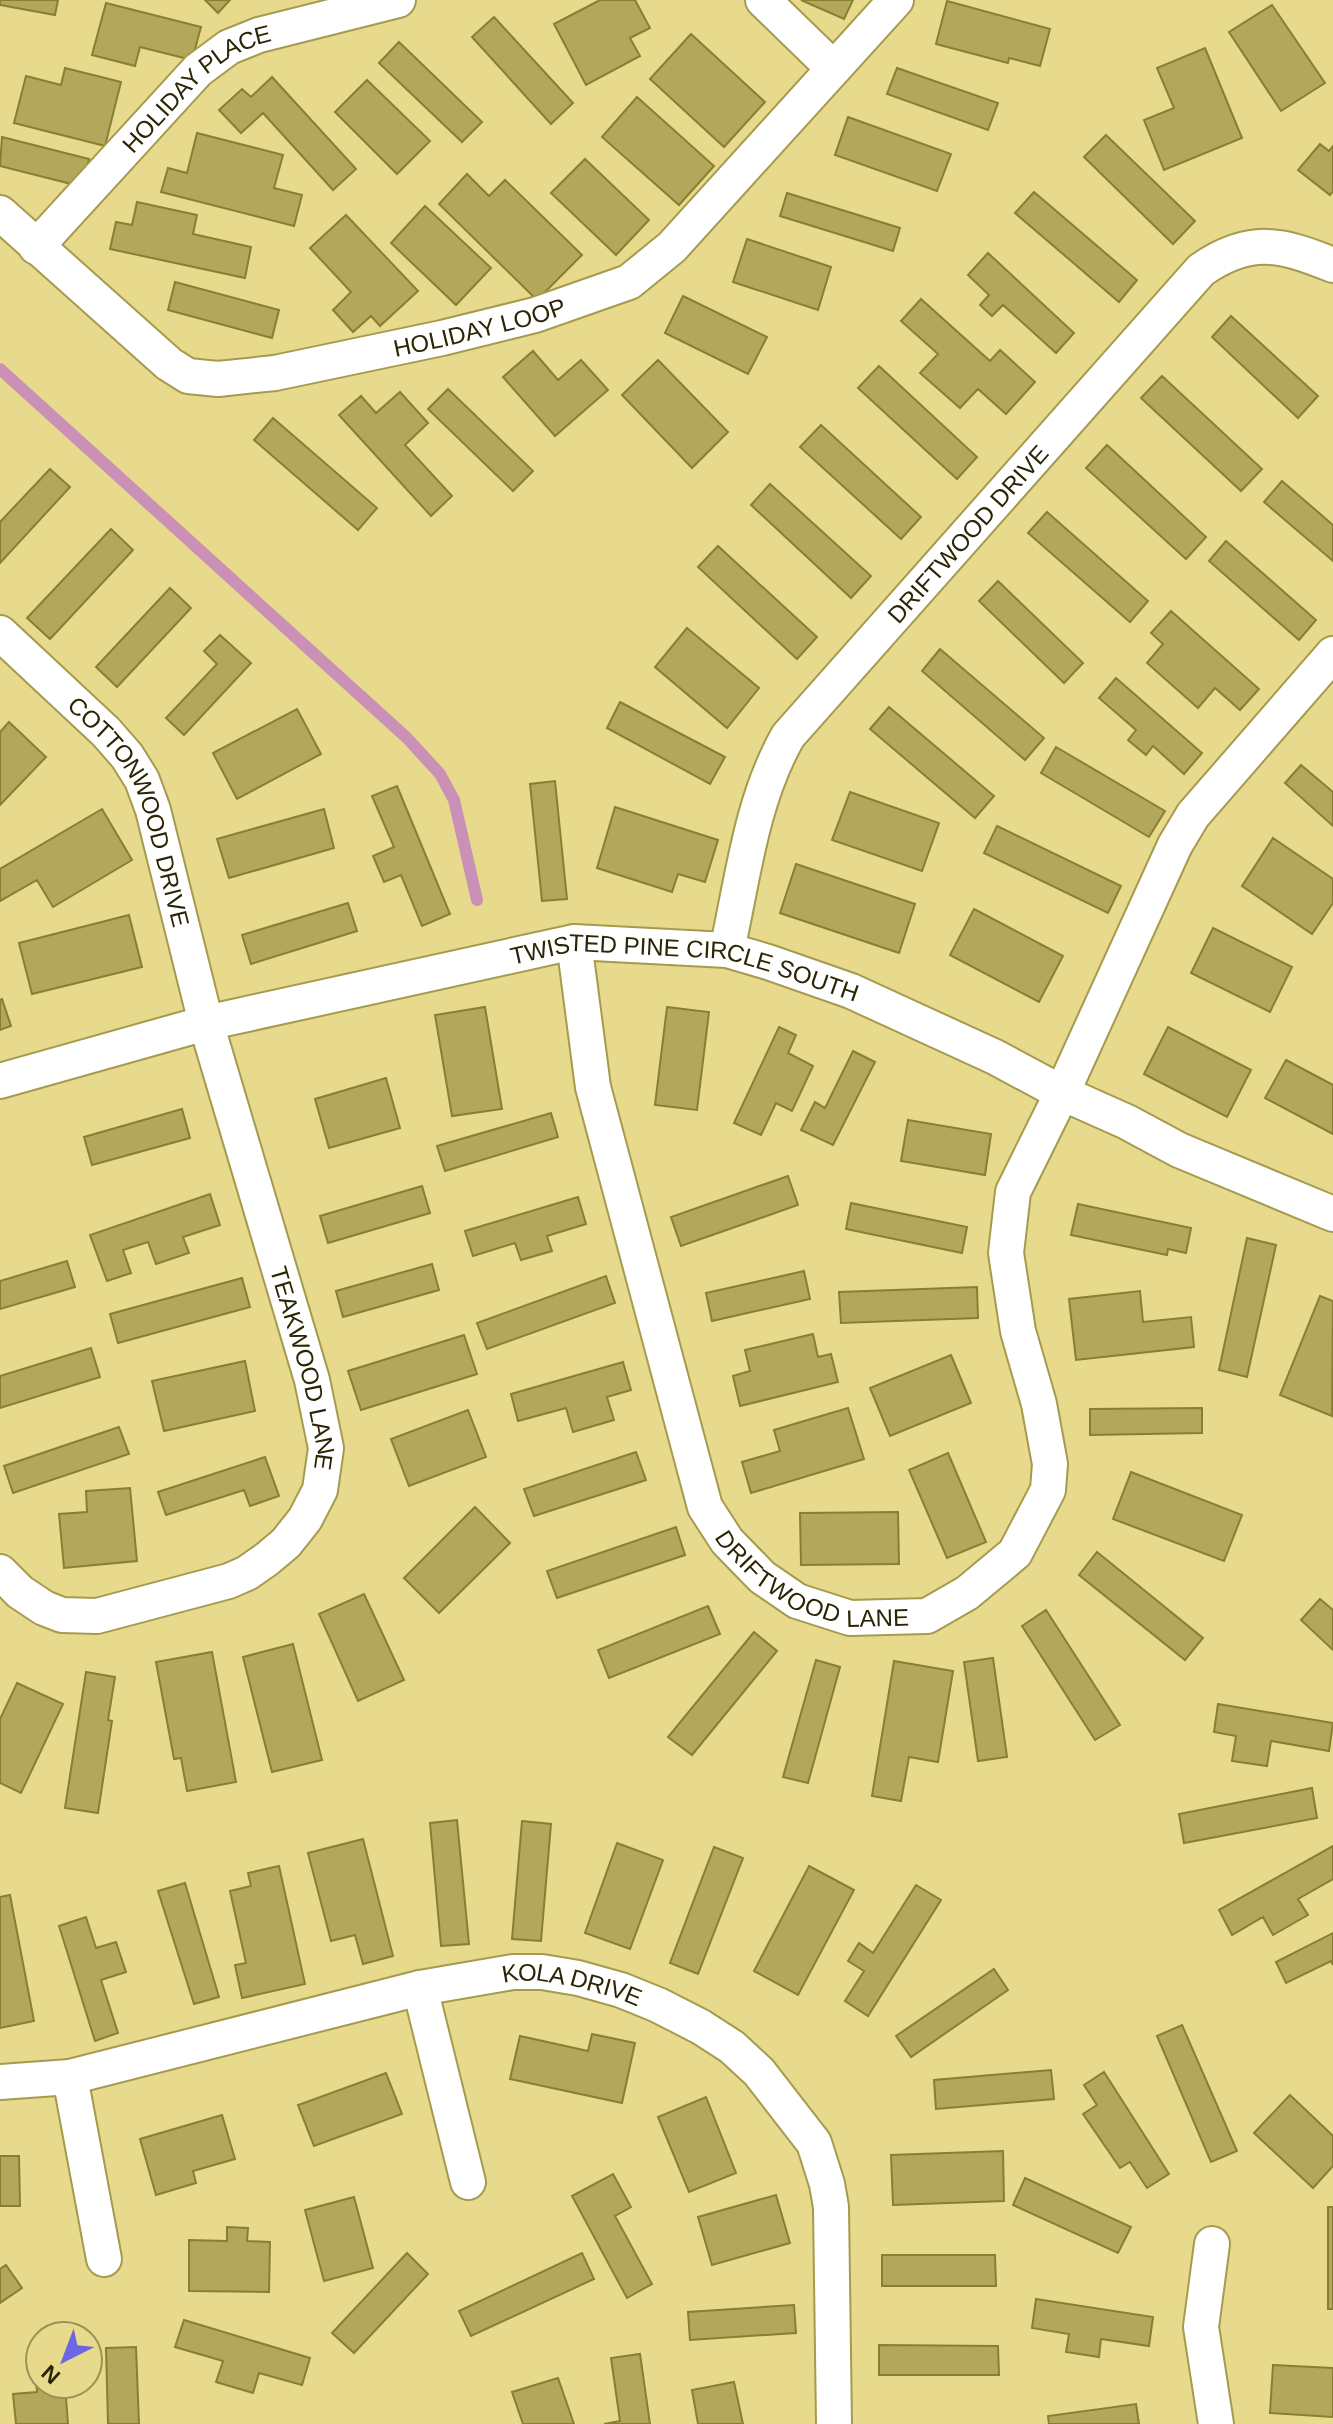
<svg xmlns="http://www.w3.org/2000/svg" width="1333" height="2424" font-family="Helvetica,sans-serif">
<rect width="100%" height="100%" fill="#e7da8d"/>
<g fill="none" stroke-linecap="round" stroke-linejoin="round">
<path stroke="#ca90b6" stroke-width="12" d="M0,369L407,738L440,774L454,800L477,900"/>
</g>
<path fill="#b3a75b" stroke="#8a7e30" stroke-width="2" d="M0,0H58L55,15L0,5Z
M205,0H230L218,13Z
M600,0H635L650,28L630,38L640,56L586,85L554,24Z
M801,0H853L844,19Z
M947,1L1050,29L1040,66L1009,58L1008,63L936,44Z
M106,3L201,27L192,60L140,47L135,66L92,55Z
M1272,5L1325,83L1281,111L1229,32Z
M494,17L573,103L551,124L472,37Z
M691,34L765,102L724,147L650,79Z
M399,42L482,122L462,142L379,63Z
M1205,48L1242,138L1164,170L1144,120L1174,108L1157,68Z
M65,68L121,82L105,146L14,123L26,76L61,85Z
M897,68L998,103L988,130L887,94Z
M272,77L356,169L333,190L263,113L241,133L219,110L242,89L251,97Z
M367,80L430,141L397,174L335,112Z
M637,97L714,166L679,205L602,137Z
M848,117L951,154L937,191L835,155Z
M197,133L283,155L274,188L302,195L294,226L161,192L168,168L187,173Z
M1106,135L1195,221L1173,244L1084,157Z
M2,137L89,159L83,187L0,166Z
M1320,144L1329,151L1333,146V191L1330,195L1298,170Z
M585,159L649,220L616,255L551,193Z
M467,174L489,196L505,180L582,255L537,300L439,204Z
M1034,192L1137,280L1119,302L1015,213Z
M787,193L900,228L893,251L780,216Z
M137,202L197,215L193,234L251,247L245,278L110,249L116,222L132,225Z
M425,206L491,268L456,305L391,243Z
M346,215L418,291L380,326L371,316L353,332L333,310L351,292L310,248Z
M747,239L831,267L818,310L733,282Z
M988,253L1074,333L1056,353L1003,305L992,316L980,305L989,295L968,275Z
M175,282L279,310L272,338L168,310Z
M683,296L767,337L748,374L665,333Z
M921,299L990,361L1000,350L1035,382L1006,414L978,389L960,408L920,373L938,354L901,321Z
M1231,316L1318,396L1298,418L1212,337Z
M533,351L558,380L581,360L608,390L555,436L503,377Z
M658,360L728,432L692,468L622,395Z
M879,366L977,457L957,479L858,388Z
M1162,376L1262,469L1241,491L1141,398Z
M448,389L533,471L513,491L428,409Z
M400,392L428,423L405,445L452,496L431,516L339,415L361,396L376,413Z
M273,418L377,508L358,530L254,440Z
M821,425L921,517L901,539L800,447Z
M1107,445L1206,537L1186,559L1086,468Z
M50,469L70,487L0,563V522Z
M1282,481L1333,525V561L1264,502Z
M770,484L871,576L851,598L751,505Z
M1047,512L1148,601L1130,622L1028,533Z
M111,529L133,550L50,639L27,618Z
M1226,541L1316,620L1299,640L1209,561Z
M718,546L817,637L797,659L698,567Z
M998,581L1083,663L1064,683L979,601Z
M170,588L191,608L117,687L96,667Z
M1171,611L1259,689L1240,710L1215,688L1198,708L1147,663L1163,644L1151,633Z
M687,628L759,688L727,728L655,667Z
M220,635L251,663L184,735L166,718L217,664L204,651Z
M940,649L1044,738L1025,760L922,671Z
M1116,678L1202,753L1184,774L1153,746L1146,755L1128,740L1136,730L1099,698Z
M620,702L725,757L710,784L607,728Z
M889,707L994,796L975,818L870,729Z
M297,709L321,754L237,799L213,753Z
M9,722L46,757L0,805V732Z
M1056,747L1165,811L1149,837L1041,773Z
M1301,765L1333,792V826L1285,783Z
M555,781L567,899L542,901L530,784Z
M397,786L450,914L422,926L401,875L384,882L373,856L394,847L372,796Z
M850,792L939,823L922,871L832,840Z
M615,807L718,840L705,882L678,874L672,892L597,868Z
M102,809L132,860L53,907L37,880L0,901V869Z
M324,809L334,848L229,878L217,839Z
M997,826L1121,886L1108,913L984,853Z
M1273,838L1333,879V903L1312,934L1242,886Z
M796,864L915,904L899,953L780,913Z
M348,903L357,931L251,964L242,935Z
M974,909L1063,956L1039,1002L950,955Z
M129,915L142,967L32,994L19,943Z
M1213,928L1292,967L1270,1012L1191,973Z
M2,999L11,1026L0,1030V1000Z
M485,1007L502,1109L452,1116L435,1015Z
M667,1007L709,1012L697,1110L655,1105Z
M779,1027L796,1035L788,1053L813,1066L792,1111L776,1103L761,1135L734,1123Z
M1168,1027L1251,1070L1227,1117L1144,1074Z
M853,1051L875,1062L833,1145L801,1130L815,1102L825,1108Z
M1286,1060L1333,1085V1134L1265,1098Z
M386,1078L400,1128L329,1148L315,1099Z
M182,1109L190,1138L92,1165L84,1137Z
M551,1113L558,1137L445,1171L437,1146Z
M908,1120L991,1134L985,1175L901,1161Z
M788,1176L798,1205L681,1246L671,1217Z
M422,1186L430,1213L328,1243L320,1216Z
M210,1194L220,1225L183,1237L189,1253L156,1264L148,1242L123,1250L131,1273L107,1281L90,1235Z
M578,1197L586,1224L547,1236L552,1251L521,1260L515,1243L473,1256L465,1231Z
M851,1203L967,1227L962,1253L846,1229Z
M1078,1204L1191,1228L1186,1253L1168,1249L1167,1255L1071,1235Z
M1247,1238L1276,1245L1247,1377L1219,1370Z
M67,1261L75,1287L0,1309V1281Z
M432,1264L439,1290L343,1317L336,1291Z
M804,1271L810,1299L712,1321L706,1293Z
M606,1276L615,1303L487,1349L477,1323Z
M242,1278L250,1307L118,1343L110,1314Z
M977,1287L978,1318L841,1323L839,1292Z
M1140,1291L1143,1322L1191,1317L1194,1347L1076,1360L1069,1299Z
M1320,1296L1333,1301L1332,1416L1280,1395Z
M813,1334L818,1357L831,1354L838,1382L740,1406L733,1376L750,1371L745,1350Z
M464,1335L477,1374L361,1410L348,1371Z
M91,1348L100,1377L0,1408V1376Z
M951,1355L971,1403L890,1436L870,1388Z
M245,1361L255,1411L164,1431L152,1381Z
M623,1362L631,1390L607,1397L614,1420L573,1432L566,1408L518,1421L511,1394Z
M848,1408L864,1459L751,1493L742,1462L780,1451L774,1430Z
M1202,1408V1433L1090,1435V1409Z
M468,1410L486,1457L409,1486L391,1439Z
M119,1427L129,1454L13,1493L4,1466Z
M636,1452L646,1480L534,1516L524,1489Z
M948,1453L986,1542L947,1558L909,1470Z
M265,1457L279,1496L250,1506L244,1490L166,1515L158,1492Z
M1131,1472L1242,1515L1224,1561L1113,1519Z
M130,1488L137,1561L64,1568L59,1514L87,1512L86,1491Z
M475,1507L510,1543L439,1613L404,1578Z
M898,1512L899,1564L801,1565L800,1513Z
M676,1527L685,1555L557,1598L547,1571Z
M1097,1552L1203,1638L1185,1660L1079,1575Z
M364,1594L404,1680L358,1701L319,1614Z
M1320,1599L1333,1610V1650L1301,1620Z
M708,1606L720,1634L609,1678L598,1650Z
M1046,1610L1120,1725L1095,1740L1022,1626Z
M754,1632L777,1651L692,1755L668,1737Z
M293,1644L322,1760L272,1772L243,1657Z
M212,1652L236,1782L187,1791L181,1758L174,1759L156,1662Z
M993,1658L1007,1757L978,1761L964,1662Z
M816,1660L840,1667L808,1783L783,1777Z
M894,1661L953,1671L938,1762L909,1757L901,1801L872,1796Z
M86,1672L115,1677L108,1720L112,1721L98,1813L65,1808Z
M17,1683L63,1704L21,1793L0,1783V1719Z
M1218,1704L1333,1723L1329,1751L1271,1741L1267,1766L1232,1761L1236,1736L1214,1732Z
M1312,1788L1317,1818L1184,1843L1179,1814Z
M457,1820L469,1944L441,1946L430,1823Z
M522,1821L551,1824L541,1941L512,1939Z
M363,1839L393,1956L363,1964L355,1935L331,1941L308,1853Z
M617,1843L663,1860L630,1949L585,1933Z
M1333,1846V1879L1298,1899L1308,1915L1273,1935L1263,1917L1232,1935L1219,1910Z
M714,1847L743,1858L698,1974L670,1963Z
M279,1866L305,1984L242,1998L235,1965L246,1963L230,1891L251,1886L248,1873Z
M809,1866L854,1890L798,1995L754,1971Z
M185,1883L219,1997L194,2004L158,1891Z
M916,1885L941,1900L868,2016L845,2001L864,1971L848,1961L859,1943L873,1953Z
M10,1895L34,2021L0,2028V1897Z
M86,1917L96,1948L116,1942L126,1972L101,1980L118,2033L95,2041L59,1926Z
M1333,1933V1965L1331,1961L1286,1983L1276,1962Z
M994,1969L1008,1990L911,2057L896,2036Z
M1182,2025L1237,2151L1211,2162L1157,2036Z
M592,2034L635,2043L622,2103L510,2079L520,2036L588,2051Z
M1051,2070L1054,2099L936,2109L934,2080Z
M1104,2072L1169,2174L1147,2188L1130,2162L1120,2168L1083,2114L1097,2105L1084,2085Z
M386,2073L402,2114L314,2146L298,2105Z
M1290,2095L1333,2136V2166L1313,2188L1254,2133Z
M706,2097L736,2173L689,2192L658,2117Z
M222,2115L235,2159L193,2171L196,2183L156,2195L140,2139Z
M1003,2151L1004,2201L893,2205L891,2155Z
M0,2156H19L20,2206H0Z
M613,2174L631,2207L615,2216L652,2284L627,2298L572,2196Z
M1025,2178L1131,2227L1118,2253L1013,2205Z
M776,2195L790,2243L712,2265L698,2217Z
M354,2197L373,2268L324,2281L305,2210Z
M1328,2207H1333V2309H1328Z
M227,2227L248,2228L247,2241L270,2242L269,2292L189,2291V2240L227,2241Z
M407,2253L428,2274L354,2353L332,2333Z
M582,2253L594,2279L471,2336L459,2311Z
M882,2255H995L996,2286H882Z
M6,2265L22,2288L0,2303V2269Z
M1036,2299L1153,2317L1149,2346L1101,2339L1099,2357L1066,2352L1069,2334L1032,2328Z
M794,2305L796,2333L690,2340L688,2312Z
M184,2320L310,2358L302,2385L259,2373L253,2393L216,2382L223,2361L175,2347Z
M40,2338V2384H65L68,2424H16L13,2394L37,2392L33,2339Z
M879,2345L998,2346L999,2375H879Z
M136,2347L139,2424H108L106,2348Z
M640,2354L650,2424H604L620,2421L611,2358Z
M1273,2365L1333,2368V2417L1270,2413Z
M558,2378L574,2424H523L512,2392Z
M734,2382L743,2424H698L692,2390Z
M1136,2404L1139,2424H1049L1048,2416Z"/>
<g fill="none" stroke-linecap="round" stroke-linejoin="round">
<g stroke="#a69a4e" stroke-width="38">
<g id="street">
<path d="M763,0L833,68"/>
<path id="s1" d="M0,213L169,364L188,376L218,379L275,373L442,338L535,315L629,282L672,247L896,0"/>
<path id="s2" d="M36,247L198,70L229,47L259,35L398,0"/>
<path id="s3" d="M0,633L106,732L127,756L142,780L153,810L206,1023L312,1380L326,1448L320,1490L305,1519L286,1543L267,1559L247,1573L229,1581L97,1616L62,1615L44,1608L20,1592L0,1572"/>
<path id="s4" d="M574,942L593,1087L705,1507L727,1541L762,1577L797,1601L850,1618L927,1616L967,1593L1015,1553L1048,1490L1050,1464L1039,1404L1018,1331L1006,1253L1013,1192L1062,1093L1175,845L1193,815L1333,654"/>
<path id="s5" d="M727,950C743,878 751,801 788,736L1201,270C1250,236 1281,244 1333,265"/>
<path id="s6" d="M0,1081L206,1023L574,942L727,950L768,962L851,991L995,1057L1062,1093L1127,1122L1179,1150L1333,1214"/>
<path d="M420,1988L468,2182"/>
<path d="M70,2077L104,2259"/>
<path id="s7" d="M0,2082L70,2077L420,1988L513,1972H542L578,1978L621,1990L658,2005L701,2027L732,2047L759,2072L814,2143L827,2184L831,2207L834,2424"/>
<path d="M1212,2244L1201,2327L1216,2424"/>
</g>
</g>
<use href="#street" stroke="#fff" stroke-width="34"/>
</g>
<g text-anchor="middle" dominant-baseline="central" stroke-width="6" stroke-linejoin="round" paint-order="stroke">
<g font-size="24" fill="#2a2504" stroke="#e7da8d">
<text stroke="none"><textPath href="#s2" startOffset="228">HOLIDAY PLACE</textPath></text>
<text stroke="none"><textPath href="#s1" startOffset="546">HOLIDAY LOOP</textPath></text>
<text stroke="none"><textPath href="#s5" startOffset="494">DRIFTWOOD DRIVE</textPath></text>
<text stroke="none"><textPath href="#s3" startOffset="228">COTTONWOOD DRIVE</textPath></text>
<text stroke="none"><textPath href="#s6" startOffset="704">TWISTED PINE CIRCLE SOUTH</textPath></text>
<text stroke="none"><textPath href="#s3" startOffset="816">TEAKWOOD LANE</textPath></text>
<text stroke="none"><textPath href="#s4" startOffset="720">DRIFTWOOD LANE</textPath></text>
<text stroke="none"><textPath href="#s7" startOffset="586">KOLA DRIVE</textPath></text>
</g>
</g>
<g transform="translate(64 2360) rotate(222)"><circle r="38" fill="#e7da8d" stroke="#9b9256" stroke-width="2"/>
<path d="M0-6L14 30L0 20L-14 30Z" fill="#6b67e1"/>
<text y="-12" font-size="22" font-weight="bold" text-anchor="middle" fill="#2a2504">N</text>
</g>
</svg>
